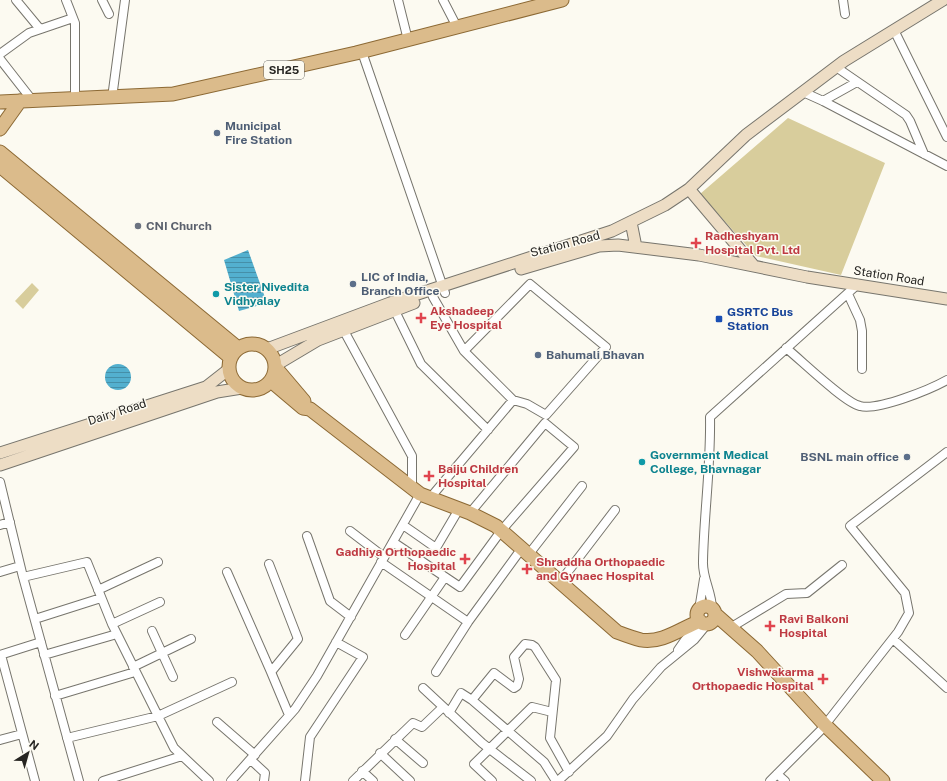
<svg xmlns="http://www.w3.org/2000/svg" width="947" height="781" font-family="'Public Sans',sans-serif">
<defs>
<pattern id="water-rules" width="6" height="5" patternUnits="userSpaceOnUse"><rect width="6" height="5" fill="#53b0cf"/><path d="M0 2.5h6" fill="none" stroke="#458fa8"/></pattern>
</defs>
<rect width="100%" height="100%" fill="#fcfaf1"/>
<path fill="#d8cd9c" d="M788,118L885,163L841,275L756,256L700,194Z
M32,283L39,290L23,309L15,301Z"/>
<path fill="url(#water-rules)" d="M248,250L267,303L239,311L224,260Z
M105 377a13 13 0 1 1 26 0a13 13 0 1 1-26 0Z"/>
<g fill="none" stroke-linecap="round" stroke-linejoin="round">
<g stroke="#77756d" stroke-width="10">
<path id="street" d="M16,0L40,29
M66,0L75,23V99
M102,0L109,14
M398,0L408,40
M443,0L457,27
M843,0L845,14
M894,30L947,137
M362,52L445,293
M0,54L29,33L73,18
M0,59L32,100
M836,67L906,115L910,121L924,154
M803,92L823,101L947,166
M112,98L125,0
M823,101L857,82
M848,294L860,320L862,331V369
M433,297L464,351L513,400L527,404L546,415L606,347L530,284L464,351
M395,311L421,364L488,430
M343,329L412,456V488
M786,348C801,360 845,403 860,406C878,411 931,389 947,380
M0,482L23,577L79,781
M430,498L513,400
M0,525L10,522
M403,525L436,548L459,509
M350,531L384,557
M307,536L330,601L351,617
M393,542L460,587L501,531L574,447L545,423L470,513
M529,554L582,486
M381,562L468,622L522,548
M269,564L298,639L271,672L289,715
M0,572L20,566
M227,572L271,672
M23,577L87,562L112,624L174,748L209,781
M560,582L615,510
M98,590L158,562
M712,609C712,592 702,578 703,561C704,513 711,465 710,417L858,284
M699,610L704,579
M35,619L101,598
M112,624L160,602
M730,628L786,594L807,593L842,565
M152,631L173,677
M405,635L445,577
M893,639L947,688
M678,650L685,640L701,624
M0,655L41,642
M1,655L35,781
M44,655L117,634
M133,667L191,639
M436,672L468,622
M423,688L482,743L531,781
M55,696L135,672
M449,713L461,693L472,700
M217,722L255,755
M67,738L158,716L232,682
M395,739L423,763
M0,740L22,734
M380,753L410,781
M251,760L265,773L264,781
M362,771L373,781
M777,774L785,781
M103,781L182,756
M231,781L295,709L317,676L420,494
M305,781L310,737L363,657L336,642
M353,781L413,723L422,727L443,707
M492,781L474,764L532,707L552,712
M556,781L544,762L472,700L494,673L514,688L517,686L519,679L514,657L525,644L532,645L535,647L556,680L550,738L569,772
M558,781L607,736L633,699L661,667L694,640L708,623
M770,781L821,730L898,632L909,613L905,593L850,526L947,452"/>
</g>
<g stroke="#77756d" stroke-width="13">
<path id="secondary" d="M689,189L754,266
M631,222L636,247
M521,269L599,246L618,245L699,255L807,277L947,299
M267,349L390,303L612,231L665,205L689,189L746,135L844,61L943,0
M276,365L318,340L414,303
M0,453L206,387L229,369
M0,465L217,392L242,388"/>
</g>
<g stroke="#8c6934" stroke-width="15">
<path id="primary" d="M0,102L173,94L356,53L562,0
M0,129L20,101
M0,152L238,348
M0,166L231,358
M229 367a23 23 0 1 1 46 0a23 23 0 1 1-46 0Z
M276,368L304,401
M271,381L303,408L310,409L420,494L470,513L496,526L617,632C625,635 633,638 641,640C661,644 682,628 700,621
M697 615a9 9 0 1 1 18 0a9 9 0 1 1-18 0Z
M715,614L757,651L825,725L883,781"/>
</g>
<use href="#street" stroke="#fff" stroke-width="8"/>
<use href="#secondary" stroke="#edddc5" stroke-width="11"/>
<use href="#primary" stroke="#dbbb8b" stroke-width="13"/>
</g>
<g fill="#5c6f8a" stroke="#fcfaf1" stroke-width="1.5">
<circle cx="217" cy="133" r="4"/>
<circle cx="353" cy="284" r="4"/>
<circle cx="538" cy="355" r="4"/>
<circle cx="907" cy="457" r="4"/>
</g>
<circle fill="#6b7280" stroke="#fcfaf1" stroke-width="1.5" cx="138" cy="226" r="4"/>
<g fill="#e0444e" stroke="#fcfaf1" stroke-width="1.5">
<path d="M694 237h4v4h4v4h-4v4h-4v-4h-4v-4h4z"/>
<path d="M419 312h4v4h4v4h-4v4h-4v-4h-4v-4h4z"/>
<path d="M427 470h4v4h4v4h-4v4h-4v-4h-4v-4h4z"/>
<path d="M463 553h4v4h4v4h-4v4h-4v-4h-4v-4h4z"/>
<path d="M525 563h4v4h4v4h-4v4h-4v-4h-4v-4h4z"/>
<path d="M768 620h4v4h4v4h-4v4h-4v-4h-4v-4h4z"/>
<path d="M821 673h4v4h4v4h-4v4h-4v-4h-4v-4h4z"/>
</g>
<g fill="#0f9aa8" stroke="#fcfaf1" stroke-width="1.5">
<circle cx="216" cy="294" r="4"/>
<circle cx="642" cy="462" r="4"/>
</g>
<rect fill="#1a4fb4" stroke="#fcfaf1" stroke-width="1.5" x="715" y="315" width="8" height="8" rx="2"/>
<g text-anchor="middle" dominant-baseline="central" stroke-width="3" stroke-linejoin="round" paint-order="stroke">
<rect fill="#fcfaf1" stroke="#666560" stroke-width="1" x="264" y="61" width="40" height="18" rx="3"/>
<g font-size="11" font-weight="bold" fill="#262522">
<text x="284" y="70">SH25</text>
</g>
<g font-size="12" font-weight="bold" fill="#4e5e75" stroke="#fcfaf1" text-anchor="start">
<text x="225" y="126">Municipal<tspan x="225" dy="14">Fire Station</tspan></text>
<text x="361" y="277">LIC of India,<tspan x="361" dy="14">Branch Office</tspan></text>
<text x="546" y="355">Bahumali Bhavan</text>
<text x="899" y="457" text-anchor="end">BSNL main office</text>
</g>
<g font-size="12" font-weight="bold" fill="#5b616d" stroke="#fcfaf1" text-anchor="start">
<text x="146" y="226">CNI Church</text>
</g>
<g font-size="12" font-weight="bold" fill="#be3a42" stroke="#fcfaf1" text-anchor="start">
<text x="705" y="236">Radheshyam<tspan x="705" dy="14">Hospital Pvt. Ltd</tspan></text>
<text x="430" y="311">Akshadeep<tspan x="430" dy="14">Eye Hospital</tspan></text>
<text x="438" y="469">Baiju Children<tspan x="438" dy="14">Hospital</tspan></text>
<text x="456" y="552" text-anchor="end">Gadhiya Orthopaedic<tspan x="456" dy="14">Hospital</tspan></text>
<text x="536" y="562">Shraddha Orthopaedic<tspan x="536" dy="14">and Gynaec Hospital</tspan></text>
<text x="779" y="619">Ravi Balkoni<tspan x="779" dy="14">Hospital</tspan></text>
<text x="814" y="672" text-anchor="end">Vishwakarma<tspan x="814" dy="14">Orthopaedic Hospital</tspan></text>
</g>
<g font-size="12" fill="#262522" stroke="#fcfaf1">
<text transform="translate(565 244) rotate(-15)">Station Road</text>
<text transform="translate(889 276) rotate(9)">Station Road</text>
<text transform="translate(117 412) rotate(-18)">Dairy Road</text>
</g>
<g font-size="12" font-weight="bold" fill="#0d838f" stroke="#fcfaf1" text-anchor="start">
<text x="224" y="287">Sister Nivedita<tspan x="224" dy="14">Vidhyalay</tspan></text>
<text x="650" y="455">Government Medical<tspan x="650" dy="14">College, Bhavnagar</tspan></text>
</g>
<g font-size="12" font-weight="bold" fill="#164399" stroke="#fcfaf1" text-anchor="start">
<text x="727" y="312">GSRTC Bus<tspan x="727" dy="14">Station</tspan></text>
</g>
</g>
<g transform="translate(28 753) rotate(37)" stroke="#fcfaf1" stroke-width="3" paint-order="stroke">
<path d="M0-3L7 15L0 10L-7 15Z" fill="#262522"/>
<text y="-6" font-size="11" font-weight="bold" text-anchor="middle" fill="#262522">N</text>
</g>
</svg>
